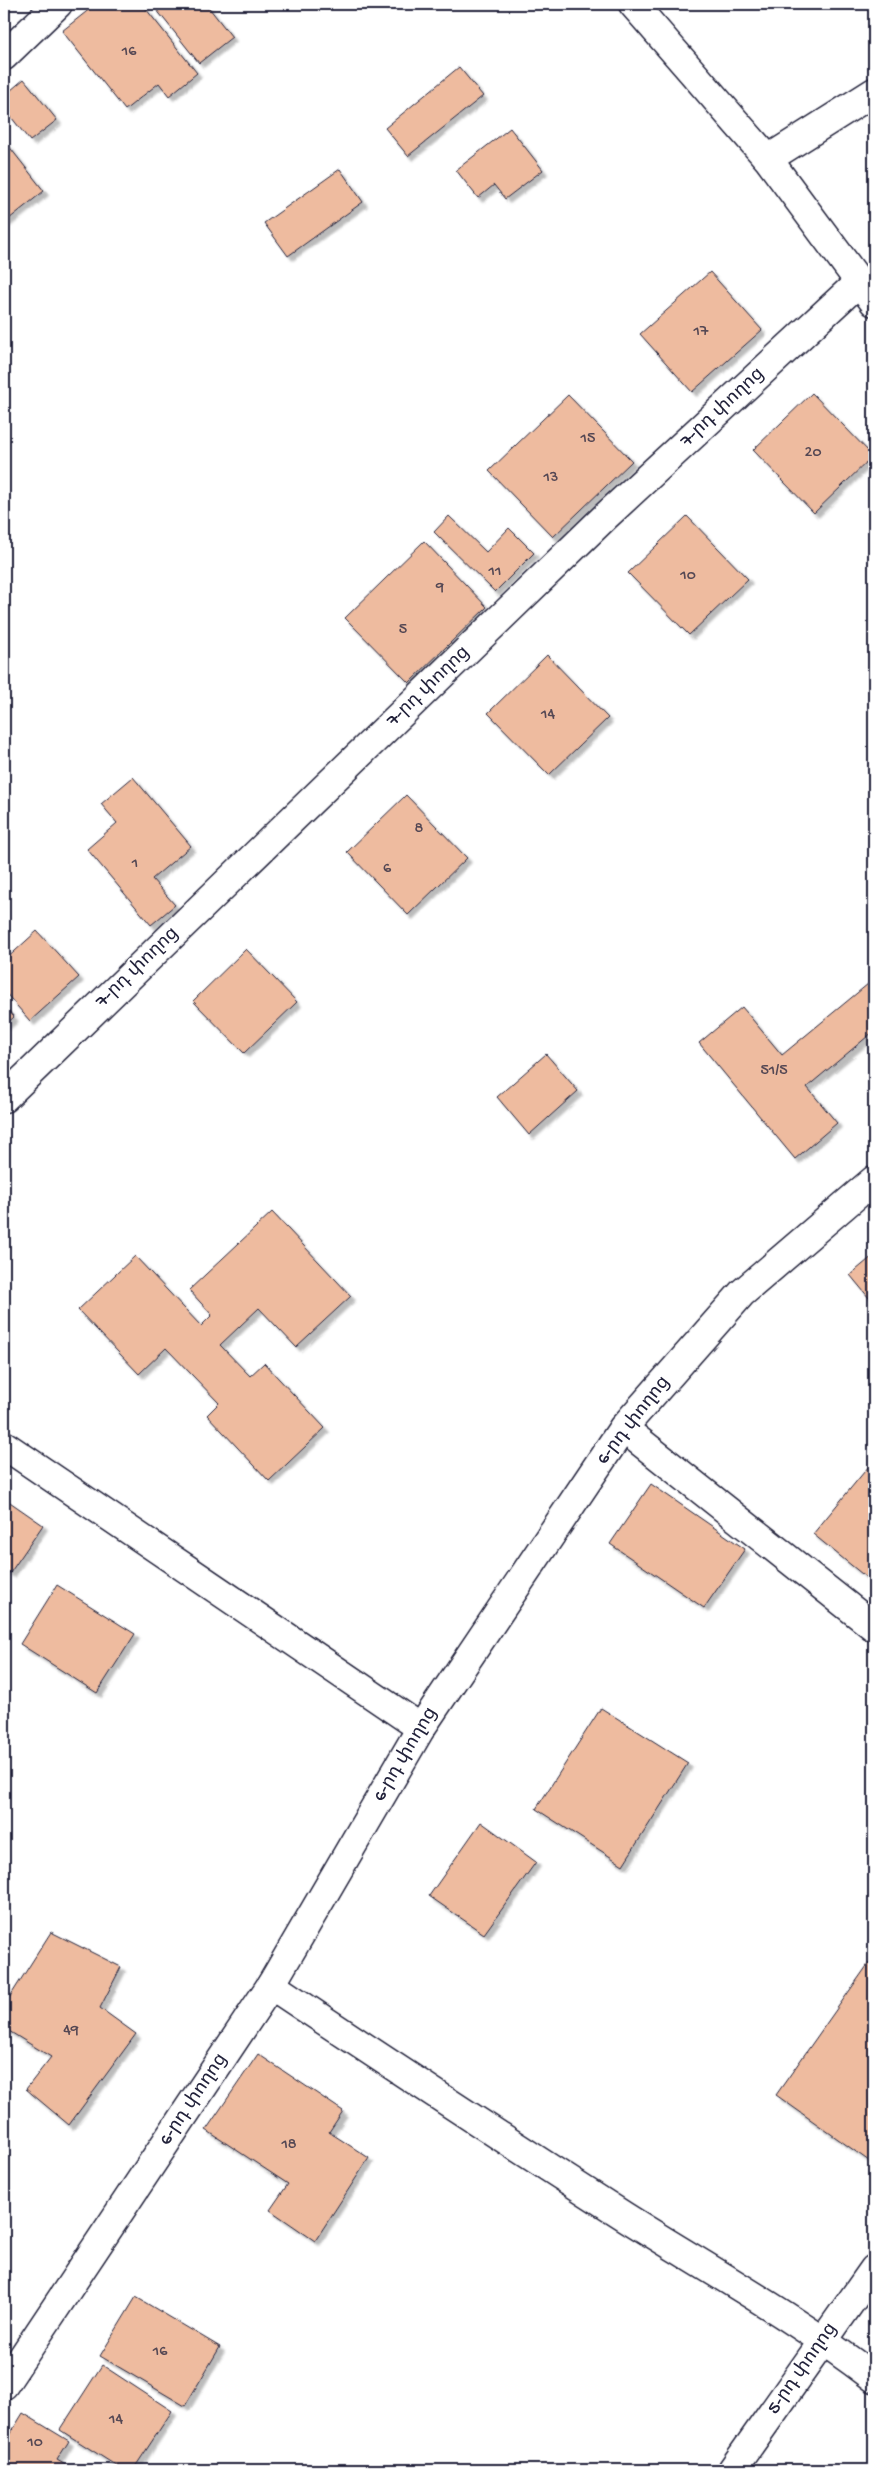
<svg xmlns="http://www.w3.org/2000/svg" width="878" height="2474" font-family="'Gochi Hand','Noto Sans Armenian',sans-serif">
<defs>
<filter id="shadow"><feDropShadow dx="4.5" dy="4.5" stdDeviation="1" flood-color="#0004"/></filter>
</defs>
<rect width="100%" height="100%" fill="#fff"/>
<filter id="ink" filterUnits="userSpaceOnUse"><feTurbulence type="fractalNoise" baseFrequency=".02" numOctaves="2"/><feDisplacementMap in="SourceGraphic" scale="10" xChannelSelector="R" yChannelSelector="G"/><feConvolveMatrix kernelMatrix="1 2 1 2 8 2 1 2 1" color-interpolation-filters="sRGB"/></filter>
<g filter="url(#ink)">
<path fill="#eebb9f" stroke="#22223b" filter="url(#shadow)" d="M96,4H142L197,73L169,96L159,83L125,110L62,31Z
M152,4H206L232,37L199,63Z
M459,67L483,96L408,156L385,128Z
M24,79L57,120L30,141L4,108V96Z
M510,128L543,170L505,199L494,185L478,198L456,170Z
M4,140L44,191L4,223Z
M340,169L363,202L288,256L264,223Z
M710,272L762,330L692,392L640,334Z
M812,393L873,456L814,513L753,450Z
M568,395L632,461L553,537L489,471Z
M449,516L486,552L509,528L534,553L495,592L434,532Z
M687,516L748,579L689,635L628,573Z
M424,541L487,607L409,683L345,618Z
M547,655L608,718L549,775L488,713Z
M133,777L191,846L152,879L175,905L151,925L87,849L117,823L101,804Z
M406,795L467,858L408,915L347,852Z
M37,931L79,977L30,1021L4,991V961Z
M246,949L297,1002L244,1053L193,1001Z
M874,979V1031L807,1087L837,1123L795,1159L699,1043L742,1007L782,1055Z
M4,1006L14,1017L4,1026Z
M546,1054L578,1091L529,1135L497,1097Z
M272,1212L351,1296L296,1347L259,1308L220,1345L250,1376L264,1363L325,1428L269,1481L207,1415L219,1403L166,1348L139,1374L78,1310L135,1256L201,1326L212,1315L189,1290Z
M874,1255V1304L850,1275Z
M874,1460V1581L873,1583L813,1534Z
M651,1484L745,1549L704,1608L610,1544Z
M4,1498L43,1525L10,1573L4,1569Z
M57,1585L135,1634L97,1693L20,1644Z
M601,1708L688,1763L623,1865L536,1809Z
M481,1822L536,1862L484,1934L429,1896Z
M51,1932L121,1967L100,2008L136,2034L69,2125L26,2089L51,2057L4,2028V2006Z
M869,1963L874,1966V2154L869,2161L776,2095Z
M258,2054L343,2111L329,2132L369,2158L315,2241L270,2210L288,2184L206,2130Z
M136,2297L220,2347L185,2406L100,2356Z
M102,2365L172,2411L133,2470H123L60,2430Z
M23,2413L69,2441L57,2460L74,2470H15L4,2463V2444Z"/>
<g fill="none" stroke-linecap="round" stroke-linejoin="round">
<g stroke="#22223b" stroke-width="31">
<path id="minor" d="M633,4L768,159L874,302
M4,56L58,4
M768,159L874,92
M4,1098L607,515L860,281
M623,1428L874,1627
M4,1445L421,1728
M271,1985C388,2063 505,2140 624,2216C708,2269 795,2317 874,2378
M732,2470L874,2269"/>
</g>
<g stroke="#22223b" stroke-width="31">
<path id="secondary" d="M4,2385L271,1985L421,1728L623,1428L742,1293L874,1180"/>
</g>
<use href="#minor" stroke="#fff" stroke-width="28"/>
<use href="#secondary" stroke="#fff" stroke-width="28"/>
</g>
</g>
<g text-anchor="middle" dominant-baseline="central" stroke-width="4" stroke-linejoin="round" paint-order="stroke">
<g font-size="16" fill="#554854">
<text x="129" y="52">16</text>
<text x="701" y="332">17</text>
<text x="588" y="439">15</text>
<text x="813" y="453">20</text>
<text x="551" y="478">13</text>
<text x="495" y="572">11</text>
<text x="688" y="576">10</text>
<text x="440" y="588">9</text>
<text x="403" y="630">5</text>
<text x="548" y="715">14</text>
<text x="419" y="829">8</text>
<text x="135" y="864">1</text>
<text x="387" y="869">6</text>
<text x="774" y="1071">51/5</text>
<text x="71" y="2031">49</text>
<text x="289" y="2145">18</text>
<text x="160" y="2352">16</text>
<text x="116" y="2420">14</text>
<text x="35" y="2443">10</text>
</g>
<g font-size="19" fill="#22223b" stroke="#fff">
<text transform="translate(723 408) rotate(-43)">7-րդ փողոց</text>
<text transform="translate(429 687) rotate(-44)">7-րդ փողոց</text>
<text transform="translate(138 968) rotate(-44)">7-րդ փողոց</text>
<text transform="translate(634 1421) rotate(-52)">6-րդ փողոց</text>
<text transform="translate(406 1755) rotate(-59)">6-րդ փողոց</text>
<text transform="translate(194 2100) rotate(-56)">6-րդ փողոց</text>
<text transform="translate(803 2369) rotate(-55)">5-րդ փողոց</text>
</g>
</g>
<rect width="878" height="2474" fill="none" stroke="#fff" stroke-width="20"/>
<rect x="10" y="10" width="858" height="2454" fill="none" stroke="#22223b" stroke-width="2" filter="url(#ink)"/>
</svg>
